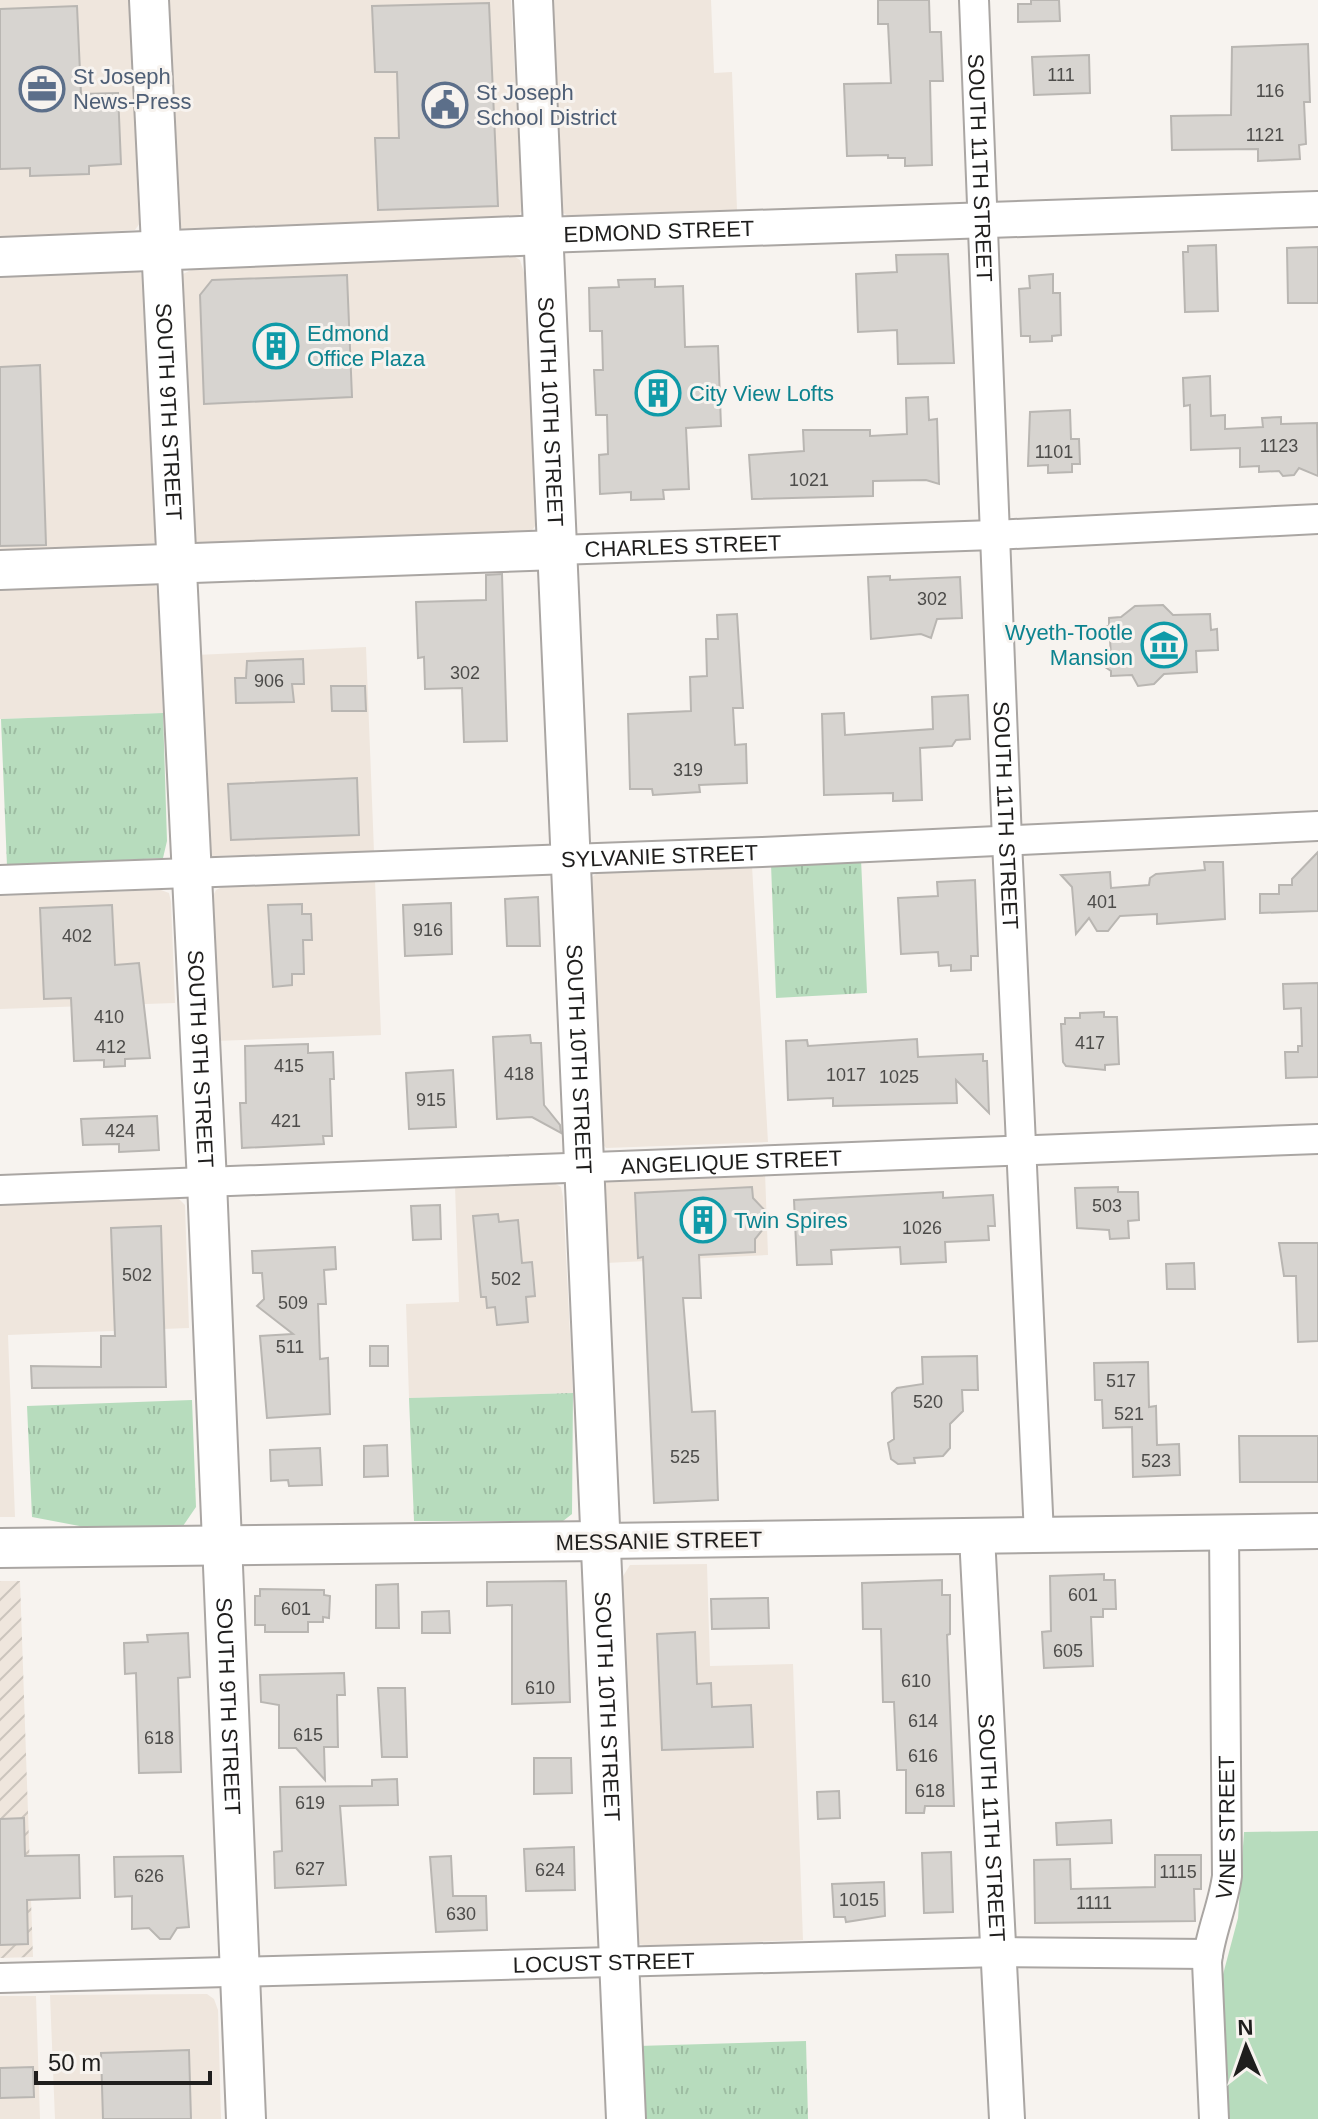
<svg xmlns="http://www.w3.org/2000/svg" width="1318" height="2119" font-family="Arial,sans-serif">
<defs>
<pattern id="industrial-furrows" width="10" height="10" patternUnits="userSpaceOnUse" patternTransform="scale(2)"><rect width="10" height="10" fill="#efe6dd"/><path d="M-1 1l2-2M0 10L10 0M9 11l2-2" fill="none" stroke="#ccc5bd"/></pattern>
<pattern id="grass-tufts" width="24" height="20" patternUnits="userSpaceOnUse" patternTransform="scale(2)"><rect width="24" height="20" fill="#b7dcbd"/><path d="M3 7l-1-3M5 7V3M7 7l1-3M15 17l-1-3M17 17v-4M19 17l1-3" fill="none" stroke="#9dbca2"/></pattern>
</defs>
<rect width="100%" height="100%" fill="#f7f3ef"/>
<path fill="#efe6dd" d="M0,0H132L140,223L135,230L0,237Z
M169,0H511L522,210L518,217L511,220L183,232L177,216Z
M550,0H711L714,73L732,72L737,210L572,218L563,213L559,204Z
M512,255L520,260L525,276L537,523L533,529L525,536L197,545L193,536L181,275L195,268Z
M132,269L141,273L145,285L156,539L152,548L0,559V274Z
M150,582L156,586L158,596L163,713L0,719V587Z
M366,647L374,852L210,856L206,851L196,655Z
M752,866L768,1142L606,1148L601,1142L592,877L599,872Z
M375,880L381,1035L215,1041L211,900L216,890L224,886Z
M161,890L169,893L171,902L175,1003L0,1009V896Z
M765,1172L768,1255L606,1263V1182L613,1179Z
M554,1183L561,1187L563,1197L573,1393L409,1398L406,1304L459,1302L455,1186Z
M177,1197L185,1205L189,1328L8,1335L15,1517H0V1204Z
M707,1564L710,1666L793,1664L803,1940L650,1946L638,1944L634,1937L620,1581L630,1565Z
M207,1994L214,1999L218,2010L221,2119H55L50,1995Z
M0,1996H36L40,2119H0Z"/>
<path fill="url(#industrial-furrows)" d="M0,1581H20L33,1957L0,1958Z"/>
<path fill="url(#grass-tufts)" d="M163,713L167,841L163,858L7,866L1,719Z
M861,859L867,993L776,998L771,864Z
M573,1393L572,1514L563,1521H414L409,1398Z
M192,1400L196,1507L183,1526L90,1528L32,1517L27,1406Z
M806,2041L808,2119H641L638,2046Z"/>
<path fill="#b7dcbd" d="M1318,1831V2119H1227L1221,1982L1238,1918L1244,1832Z"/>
<path fill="#d7d4d0" stroke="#b9b6b2" stroke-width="2" d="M878,0H929L930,32H941L943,81H930L932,165L905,166V158H888V155L847,156L844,84L891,83L888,24H878Z
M1031,0H1059L1060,21L1018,22V4H1031Z
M489,3L498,206L378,210L375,138H399L397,72H375L372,6Z
M77,6L81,94L118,93L121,164L89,166V174L30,176V168L0,169V9Z
M1308,44L1310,102H1304L1306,144L1299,145L1300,159L1258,161V149L1172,150L1171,116L1231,115L1232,47Z
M1089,55L1090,93L1034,95L1032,57Z
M1216,245L1218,311L1185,312L1183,252H1188V246Z
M1318,247V303H1288L1287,248Z
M948,254L954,363L898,364L897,330L858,332L856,274L897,272L896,255Z
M1053,274V293H1060L1061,335L1052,336V341L1030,342V336H1021L1019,289L1030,288L1029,276Z
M347,275L352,397L204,404L200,295L212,280Z
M655,279V287L683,286L685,347L718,346L721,426L686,428L689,489L663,490L664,499L631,500V492L600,494L599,455L608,454L607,415H596L594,370H603L602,331H590L589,288L619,287L618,280Z
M40,365L46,545L0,546V367Z
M1210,376L1211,416L1225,415V429L1263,427L1262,418L1281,417V424L1317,423L1318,476L1299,468L1294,475L1283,476L1279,471L1259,472V466L1240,467V448L1191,450L1190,405L1184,406L1183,378Z
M928,397L929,420L937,419L939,484L926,480L873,481V496L752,499L749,455L804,451L803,430H870V436L907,434L906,398Z
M1070,410L1071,439H1079L1080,464H1072V472L1048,473V465L1028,466L1030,412Z
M502,574L507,741L464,742L462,688L425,689L424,657L418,658L416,602L486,600V575Z
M890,576V580L960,577L962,618L937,619L931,638L921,634L871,639L868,577Z
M1163,605L1173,615L1210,614L1211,630L1217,629L1218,650L1196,651L1197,672L1164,674L1154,684L1138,686L1132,675L1111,676V671L1102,665L1111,657L1110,639L1099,631L1109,625V618L1121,617L1135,606Z
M737,614L743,708H733L735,745L746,744L747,783L699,785L700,792L653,795L652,789H630L628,714L691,711L690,677L707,676L706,639H718L717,615Z
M303,659L304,684H292L294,702L236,703L235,678H246L247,661Z
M331,686H365L366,711H332Z
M968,695L970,739L956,740L952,746L920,748L922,800L893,801V793L824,795L822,714L844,713L845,735L933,729L932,697Z
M357,778L359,835L231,840L228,784Z
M1318,852V911L1260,913V894H1279V885H1292V879Z
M1204,862H1223L1225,919L1157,924V914L1120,916L1108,931H1097L1089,918L1076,934L1072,887L1061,875L1110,872L1111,888L1149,885L1150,878L1156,874L1205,870Z
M975,880L978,956H971V970L951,971V965L939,966L938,952L901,954L898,898L938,896L937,882Z
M538,897L540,946H507L505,899Z
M451,903L452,954L405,956L403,905Z
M302,904V914H311L312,940H303L304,974H292V985L273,987L268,905Z
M112,905L115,965L139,963L150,1058L125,1059V1066L104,1067V1060L74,1061L71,998L44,999L40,908Z
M1318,983V1077L1286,1078L1285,1052H1298V1046H1302L1301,1008L1284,1009L1283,984Z
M1104,1012V1017H1117L1119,1064L1105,1065V1070L1066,1066L1063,1062L1061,1024H1065V1018H1080V1013Z
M530,1035L531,1043H541L544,1105L560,1125L561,1133L532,1117L497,1119L493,1037Z
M917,1039L918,1057L983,1054V1061H987L989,1113L956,1080L957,1103L833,1106V1098L788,1100L786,1041L807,1040L808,1046Z
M308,1044V1053L333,1052L334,1079H330L332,1136H323L324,1144L242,1148L240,1103H246L245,1046Z
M453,1070L456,1127L409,1129L406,1073Z
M157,1116L159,1150L119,1152V1144L83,1145L81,1119Z
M752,1187L753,1198L772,1218L755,1239V1252L699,1255L701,1298H683L692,1412L715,1411L718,1500L654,1503L643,1257L638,1258L635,1193Z
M1118,1187V1192H1138L1139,1220L1128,1221L1129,1238L1110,1239L1109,1230L1077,1228L1075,1188Z
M943,1192V1198L993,1195L995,1226H988L989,1240L945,1242L946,1262L901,1264L900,1247L831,1250L832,1264L797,1265L794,1200Z
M440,1205L441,1239L413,1240L411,1206Z
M498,1214L499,1222L518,1220L522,1263L532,1262L535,1296L526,1297L528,1322L497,1325L495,1307L487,1308L486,1297H481L473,1216Z
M161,1226L166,1387L32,1388L31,1366L101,1367V1336H115L111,1228Z
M1279,1243H1318V1341L1298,1342L1296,1276H1284Z
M335,1247L336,1269L324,1270L326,1304H318L320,1359L328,1358L330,1414L267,1418L260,1336L293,1334L257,1306L264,1299L262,1273H253L252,1251Z
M1194,1263L1195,1289H1167L1166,1264Z
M370,1346H388V1366H370Z
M977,1356L978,1390H962L963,1411L950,1424V1448L943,1456L914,1458L915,1463L898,1464L891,1459L888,1443L894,1439L892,1393L897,1388L923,1384L922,1357Z
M1148,1362L1149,1407L1156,1406L1157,1445L1179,1444L1180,1475L1133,1477L1132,1427L1103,1428L1102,1400H1095L1094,1363Z
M1239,1436H1318V1482H1240Z
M387,1445L388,1476L364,1477V1446Z
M320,1448L322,1485L289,1486L288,1480L271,1481L270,1450Z
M1104,1574V1580H1115L1116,1609H1103V1617H1091L1093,1666L1044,1668L1042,1632L1051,1631L1050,1576Z
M942,1580V1595H950V1634L947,1635L954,1806H925L924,1813H906V1770H897L894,1702H883L881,1629H863L862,1583Z
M566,1581L570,1702L512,1704V1605L487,1606V1582Z
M398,1584L399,1628H376V1585Z
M260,1589L324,1590V1595L330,1596L329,1618L323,1617V1622H308V1632H265V1625H255V1596H260Z
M768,1598L769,1628L712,1629L711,1599Z
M449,1611L450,1633H422V1612Z
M695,1632L697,1684L711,1683L712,1707L751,1705L753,1747L662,1750L657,1634Z
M188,1633L190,1677L178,1678L181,1772L139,1773L136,1673L125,1674L124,1643L148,1642L147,1635Z
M344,1673L345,1695H337L338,1747H324L325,1780L296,1748H279V1705L261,1702L260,1675Z
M378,1688H405L407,1757H382Z
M534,1758H571L572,1793L534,1794Z
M397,1779L398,1805L340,1806L346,1885L275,1888L274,1852L282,1851L280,1787L372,1786V1780Z
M839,1791L840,1818L818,1819L817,1792Z
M24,1818L25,1856L79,1855L80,1898L27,1900L28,1944L0,1945V1819Z
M1111,1820L1112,1843L1057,1845L1056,1823Z
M574,1847L575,1890L526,1891L524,1849Z
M951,1852L953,1912L924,1913L922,1853Z
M1155,1855H1201V1889H1194L1195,1921L1035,1923L1034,1860L1070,1859L1071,1889L1155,1887Z
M183,1856L189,1927L177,1928L170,1939H160L149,1928L132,1929V1896L115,1897L114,1857Z
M451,1856L453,1896H486L487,1930L436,1932L430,1857Z
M884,1882L885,1916L846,1922L845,1917H834L832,1884Z
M189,2050L191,2119H103L101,2053Z
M33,2067L34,2097L0,2098V2068Z"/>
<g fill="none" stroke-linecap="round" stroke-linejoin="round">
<g stroke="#aaa6a3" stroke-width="32">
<g id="minor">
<path id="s1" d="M974,0L1007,841L1039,1535"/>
<path id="s2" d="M557,550L994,535L1318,519"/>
<path id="s3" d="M0,880L762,852L1318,826"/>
<path id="s4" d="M0,1190L1318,1139"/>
<path id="s5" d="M0,1978L999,1952L1208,1954"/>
<path id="s6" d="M1214,2119L1207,1962C1210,1933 1223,1906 1227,1876L1224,1532"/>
</g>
</g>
<g stroke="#aaa6a3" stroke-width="38">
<g id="tertiary">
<path id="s7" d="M543,235L1318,209"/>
<path id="s8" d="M977,1536L1007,2119"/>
<path d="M602,1541L1318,1531"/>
</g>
</g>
<g stroke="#aaa6a3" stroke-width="42">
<g id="secondary">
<path id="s9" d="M149,0L207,1182L246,2119"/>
<path id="s10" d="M533,0L626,2119"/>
<path d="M0,257L543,235"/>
<path d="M0,570L557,550"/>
<path d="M0,1548L602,1541"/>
</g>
</g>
<use href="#minor" stroke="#fff" stroke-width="28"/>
<use href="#tertiary" stroke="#fff" stroke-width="34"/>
<use href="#secondary" stroke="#fff" stroke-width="38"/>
</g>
<defs>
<g id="office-ring" transform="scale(2.3)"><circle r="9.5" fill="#f7f3ef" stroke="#5c6f8a" stroke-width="1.5"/><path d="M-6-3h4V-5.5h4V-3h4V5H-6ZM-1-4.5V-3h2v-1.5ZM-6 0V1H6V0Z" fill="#5c6f8a"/></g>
<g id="civic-ring" transform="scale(2.3)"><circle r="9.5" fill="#f7f3ef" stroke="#5c6f8a" stroke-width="1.5"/><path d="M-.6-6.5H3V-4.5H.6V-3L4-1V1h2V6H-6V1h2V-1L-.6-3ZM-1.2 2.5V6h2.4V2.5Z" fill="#5c6f8a"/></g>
<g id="building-ring" transform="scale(2.3)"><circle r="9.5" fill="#f7f3ef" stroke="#0f9aa8" stroke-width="1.5"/><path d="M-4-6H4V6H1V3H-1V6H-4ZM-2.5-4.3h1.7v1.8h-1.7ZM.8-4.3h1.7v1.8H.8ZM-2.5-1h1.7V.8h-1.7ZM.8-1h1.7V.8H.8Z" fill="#0f9aa8"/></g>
<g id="museum-ring" transform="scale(2.3)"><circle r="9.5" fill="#f7f3ef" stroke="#0f9aa8" stroke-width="1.5"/><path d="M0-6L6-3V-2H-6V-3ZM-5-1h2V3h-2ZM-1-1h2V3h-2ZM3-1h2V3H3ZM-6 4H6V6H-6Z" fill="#0f9aa8"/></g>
</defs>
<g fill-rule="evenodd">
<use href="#office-ring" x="42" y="89"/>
<use href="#civic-ring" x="445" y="105"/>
<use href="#building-ring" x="276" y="346"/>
<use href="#building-ring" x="658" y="393"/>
<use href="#museum-ring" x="1164" y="645"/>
<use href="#building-ring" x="703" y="1220"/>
</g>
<g text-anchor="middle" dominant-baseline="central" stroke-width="6" stroke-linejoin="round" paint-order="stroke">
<g font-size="18" fill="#4d4c4a">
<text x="1061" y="75">111</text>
<text x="1270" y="91">116</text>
<text x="1265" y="135">1121</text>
<text x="1279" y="446">1123</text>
<text x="1054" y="452">1101</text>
<text x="809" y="480">1021</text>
<text x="932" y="599">302</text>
<text x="465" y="673">302</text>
<text x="269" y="681">906</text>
<text x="688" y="770">319</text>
<text x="1102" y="902">401</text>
<text x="428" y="930">916</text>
<text x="77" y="936">402</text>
<text x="109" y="1017">410</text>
<text x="1090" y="1043">417</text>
<text x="111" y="1047">412</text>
<text x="289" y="1066">415</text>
<text x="519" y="1074">418</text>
<text x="846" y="1075">1017</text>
<text x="899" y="1077">1025</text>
<text x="431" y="1100">915</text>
<text x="286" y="1121">421</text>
<text x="120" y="1131">424</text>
<text x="1107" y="1206">503</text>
<text x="922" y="1228">1026</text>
<text x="137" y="1275">502</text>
<text x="506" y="1279">502</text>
<text x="293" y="1303">509</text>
<text x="290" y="1347">511</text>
<text x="1121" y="1381">517</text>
<text x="928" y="1402">520</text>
<text x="1129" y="1414">521</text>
<text x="685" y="1457">525</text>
<text x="1156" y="1461">523</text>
<text x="1083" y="1595">601</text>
<text x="296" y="1609">601</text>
<text x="1068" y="1651">605</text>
<text x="916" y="1681">610</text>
<text x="540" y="1688">610</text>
<text x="923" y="1721">614</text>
<text x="308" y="1735">615</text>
<text x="159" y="1738">618</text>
<text x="923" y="1756">616</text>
<text x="930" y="1791">618</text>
<text x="310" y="1803">619</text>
<text x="310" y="1869">627</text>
<text x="550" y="1870">624</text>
<text x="1178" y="1872">1115</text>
<text x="149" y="1876">626</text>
<text x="859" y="1900">1015</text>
<text x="1094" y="1903">1111</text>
<text x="461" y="1914">630</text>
</g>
<g font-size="22" fill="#4e5e75" stroke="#f7f3ef" text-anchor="start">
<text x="73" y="76">St Joseph<tspan x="73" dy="25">News-Press</tspan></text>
<text x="476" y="92">St Joseph<tspan x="476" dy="25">School District</tspan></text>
</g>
<g font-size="22" fill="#1f1e1d" stroke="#f7f3ef">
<text stroke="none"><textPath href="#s1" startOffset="168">SOUTH 11TH STREET</textPath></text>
<text stroke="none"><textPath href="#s7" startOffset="116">EDMOND STREET</textPath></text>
<text stroke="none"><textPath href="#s9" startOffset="412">SOUTH 9TH STREET</textPath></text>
<text stroke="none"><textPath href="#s10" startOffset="412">SOUTH 10TH STREET</textPath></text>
<text stroke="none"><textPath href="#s2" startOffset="126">CHARLES STREET</textPath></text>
<text stroke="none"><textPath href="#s1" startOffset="816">SOUTH 11TH STREET</textPath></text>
<text stroke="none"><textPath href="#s3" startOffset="660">SYLVANIE STREET</textPath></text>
<text stroke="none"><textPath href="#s9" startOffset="1060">SOUTH 9TH STREET</textPath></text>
<text stroke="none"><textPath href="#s10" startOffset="1060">SOUTH 10TH STREET</textPath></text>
<text stroke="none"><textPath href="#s4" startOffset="732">ANGELIQUE STREET</textPath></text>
<text transform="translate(659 1541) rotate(-1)">MESSANIE STREET</text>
<text stroke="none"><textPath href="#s9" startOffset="1708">SOUTH 9TH STREET</textPath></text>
<text stroke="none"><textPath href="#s10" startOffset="1708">SOUTH 10TH STREET</textPath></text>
<text stroke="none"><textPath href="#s8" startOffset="292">SOUTH 11TH STREET</textPath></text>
<text stroke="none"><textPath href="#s6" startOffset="294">VINE STREET</textPath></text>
<text stroke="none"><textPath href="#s5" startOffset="604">LOCUST STREET</textPath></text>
</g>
<g font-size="22" fill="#0d838f" stroke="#f7f3ef" text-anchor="start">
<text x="307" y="333">Edmond<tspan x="307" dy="25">Office Plaza</tspan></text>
<text x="689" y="393">City View Lofts</text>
<text x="1133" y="632" text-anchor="end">Wyeth-Tootle<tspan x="1133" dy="25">Mansion</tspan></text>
<text x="734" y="1220">Twin Spires</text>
</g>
</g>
<g transform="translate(1246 2047) rotate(358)" stroke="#f7f3ef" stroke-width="6" paint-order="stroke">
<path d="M0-6L14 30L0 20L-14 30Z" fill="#1f1e1d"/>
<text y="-12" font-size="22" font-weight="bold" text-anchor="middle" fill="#1f1e1d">N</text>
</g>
<path d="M36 2071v12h174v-12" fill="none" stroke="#1f1e1d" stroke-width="4"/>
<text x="48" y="2071" font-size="24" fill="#1f1e1d" stroke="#f7f3ef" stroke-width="6" paint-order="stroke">50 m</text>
</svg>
